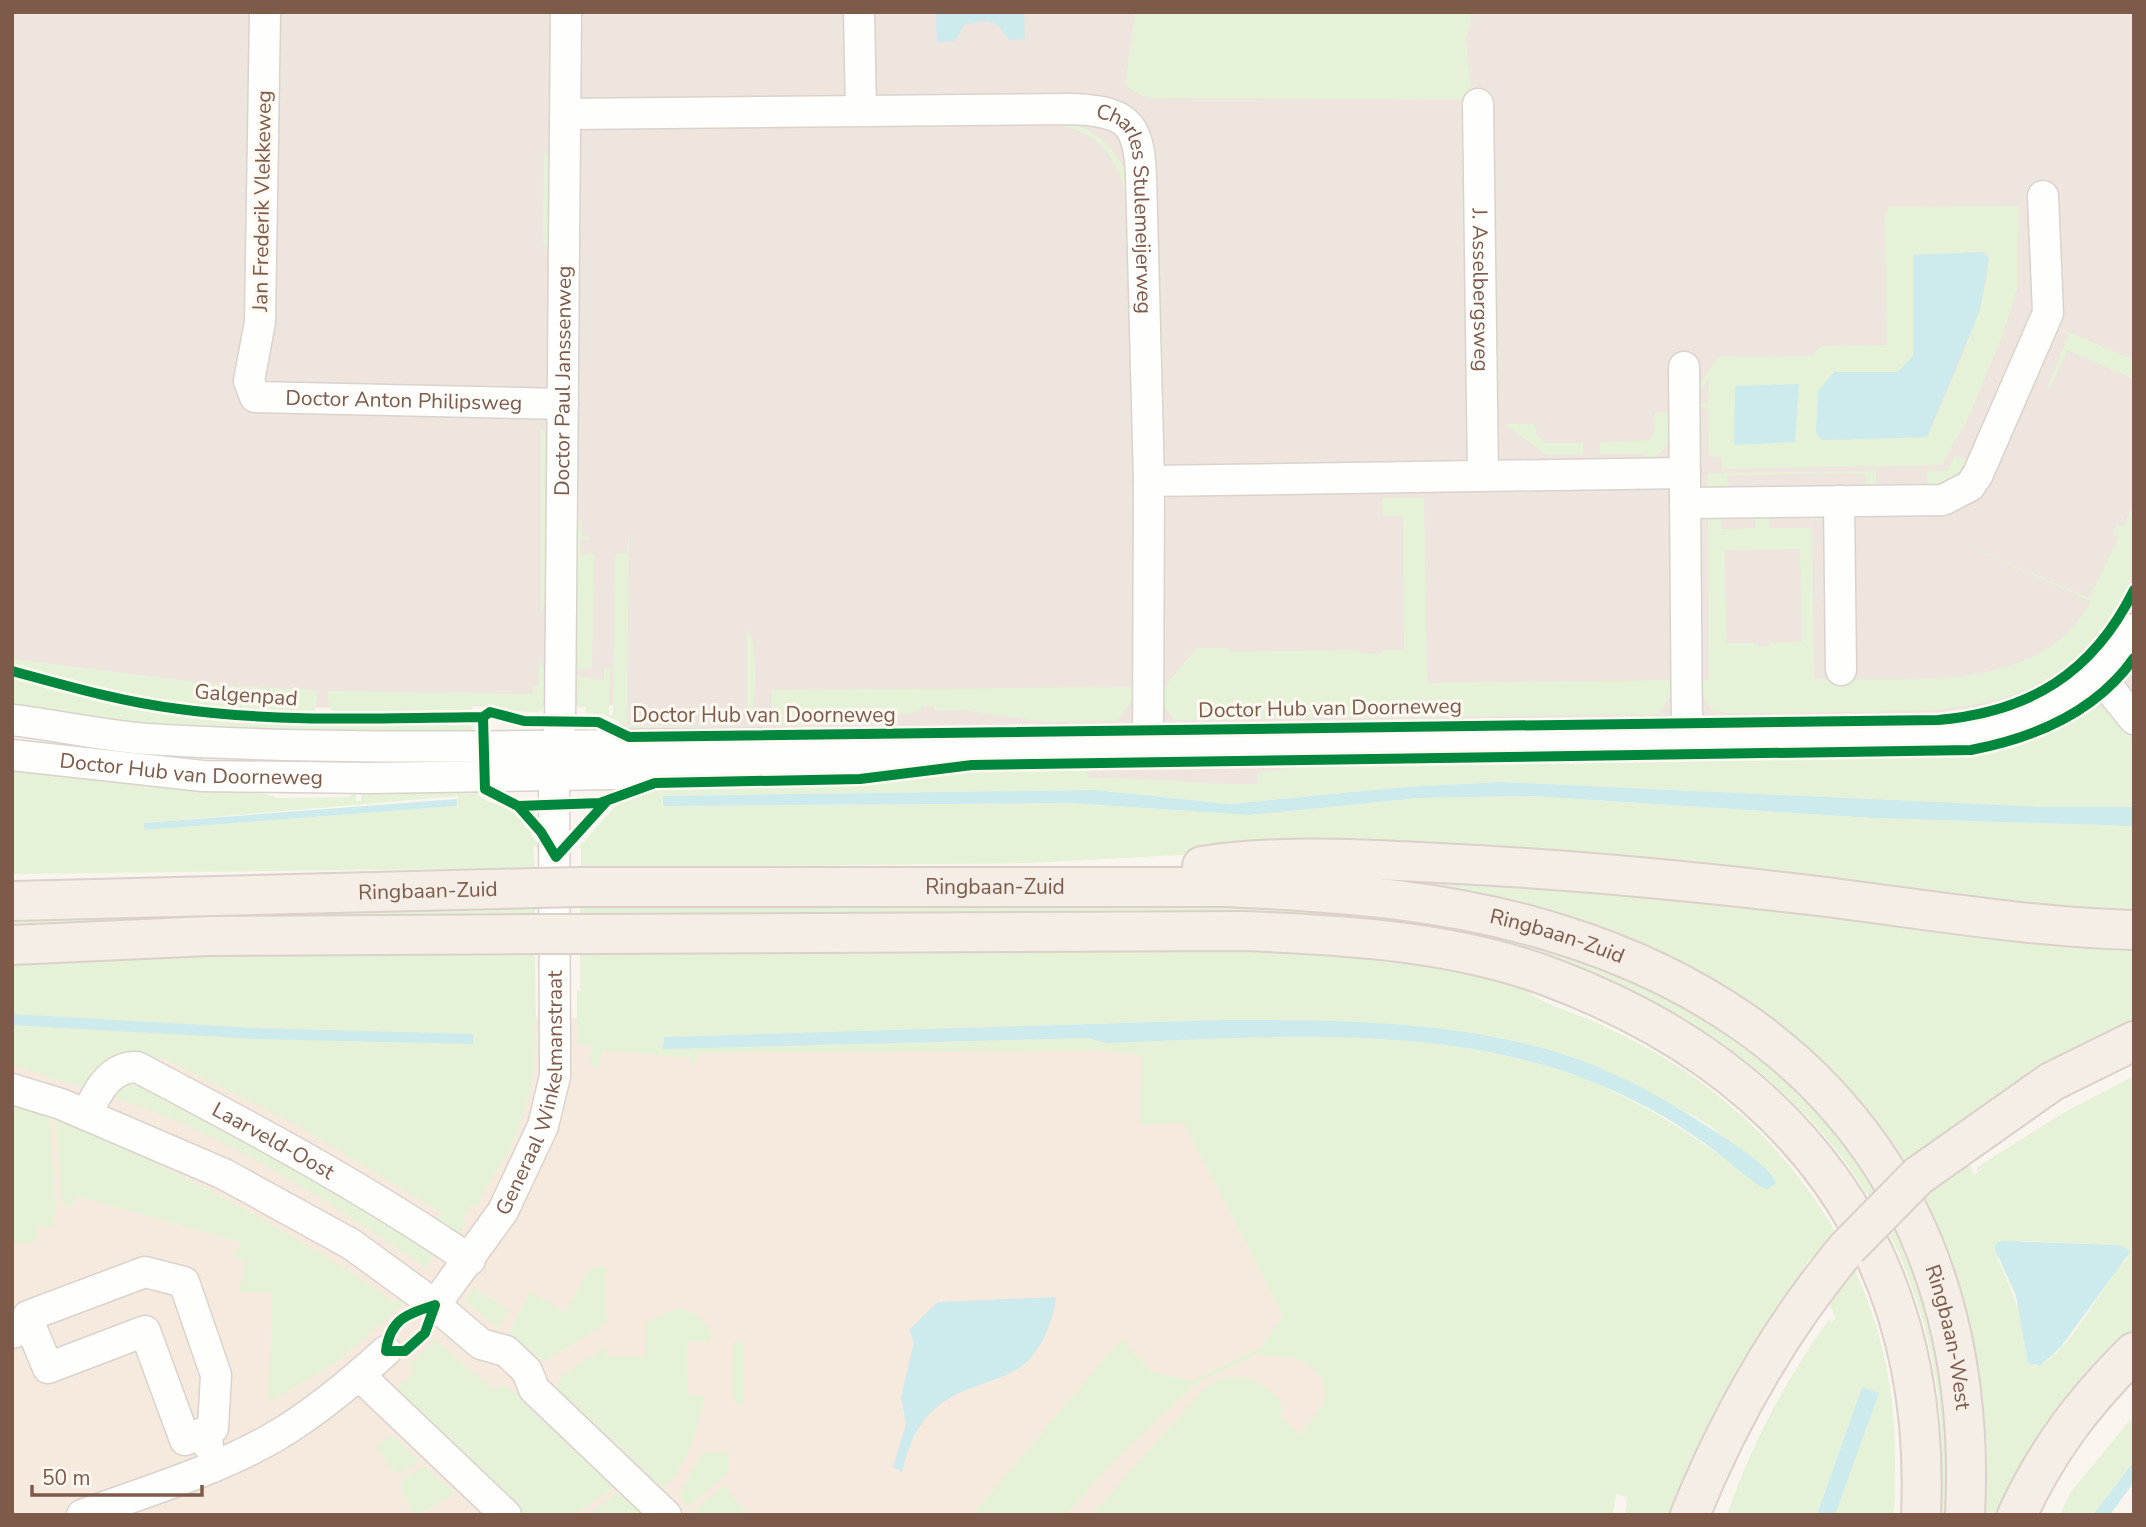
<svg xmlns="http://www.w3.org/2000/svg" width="2146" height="1527" font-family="'Nunito Sans',sans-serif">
<rect width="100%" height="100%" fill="#f9f5ee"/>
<path fill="#f6eade" d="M12,1008L1435,1033L1585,1515H12Z"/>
<path fill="#ede5de" d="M12,12H2134V828L1564,768L1252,790L626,787L618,705L251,708L12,661Z"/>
<path fill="#e6f2d7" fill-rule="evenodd" d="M1135,12H1472L1466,41L1472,99L1147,98L1125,86Z
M1069,122C1096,131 1114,147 1126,173L1133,307H1128C1127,236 1147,136 1051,124Z
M544,152L552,161V248L543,247Z
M2019,206L2017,289L2003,334L1964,428L1955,439L1943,465L1722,469V457L1709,456L1708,408L1697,407V403H1708L1709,380L1697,393V389L1718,357L1812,356L1821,346L1887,345L1885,213H1888V207ZM1985,252C2002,277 1940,407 1927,437L1822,440L1834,372H1899L1913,356V255Z
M2054,326L2134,360V379L2067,350L2050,388L2047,387L2069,335Z
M1655,413H1667L1675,419C1672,440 1666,452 1646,462V454H1600V443L1650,440L1654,433Z
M1505,424H1535L1536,434L1545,443H1583V455H1546Z
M541,427L548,438L549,600L545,601L541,616Z
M1955,455L1973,463L1966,475L1927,491V471H1947Z
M1876,471V489H1866L1865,473L1727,475V496L1707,490L1708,473Z
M1382,498H1424L1427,683L1670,680L1675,688L1659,714L1174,720L1162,702L1159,686H1168V682L1197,648H1229V652L1359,650V653L1381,654V650H1404L1403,516H1383Z
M2134,503C2134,524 2138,552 2133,572C2128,593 2112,615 2099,632C2037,710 1957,710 1866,712C1820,712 1774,713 1727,713L1712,710L1704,698L1700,680H1709L1708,514L1721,513L1722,529L1755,528L1756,513L1770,512V528H1811V512H1822L1828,519L1812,520L1814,679C1902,678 2042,696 2091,601L1948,537L2089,598L2119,537L2112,534L2116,525L2123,527ZM1800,549L1802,642L1769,643V647H1758V643H1726L1725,550Z
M581,518V536H589V539L580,540V554L594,553L592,668L576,671L577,523Z
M629,527L627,725L729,726L631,727L602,714L586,713V707H578L576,676L604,680V668H610L609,715H613L615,553H627Z
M747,630C759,640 757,715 747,727Z
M539,654L545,675H548L542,711C521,716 497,704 473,705L472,710L334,712L329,707L328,691L533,694V686H539Z
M12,659L228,686L318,690L315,710L309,712L229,710L161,702L12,666Z
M12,677L118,705L181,716L251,721L468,725L473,726V737H290L125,724L124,721L113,722L12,703Z
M1136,687L1130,704L1117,721L1044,722L962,710L934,711V706H921V711L833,724L777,726L772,713L771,690Z
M2093,706L2112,711L2134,741V807H2041L1501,782L1404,787L1230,804L1094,790L663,796V792L662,809L663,806L1070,803L1249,815L1419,798L1531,796L1873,818L2134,826V919L1198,854L1031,863L581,868V848H578L621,800L660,786L959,769L1084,766H1087L1088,778C1145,777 1201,785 1258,784V773L1323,763L1955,756C2005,752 2051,735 2093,706Z
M12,765L243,787L278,798L347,797L356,793V801H361V790L474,789C483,804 495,801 508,809C520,816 531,833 538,845V848L533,846L535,868L12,874ZM458,796V809L457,806L145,830V823Z
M1361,870L2134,939V1026L1958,1127L1957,1123L1953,1126L1974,1175L1984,1167L1977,1171V1167L2063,1113L2134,1076V1340L2007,1515H1983L1987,1447L1983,1393L1963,1296L1946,1248L1925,1201L1900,1160L1768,1019L1363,881ZM2022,1241L2119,1245L2128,1258C2104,1280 2065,1362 2035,1366L2027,1359C2026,1321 2012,1291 1997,1257Z
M1097,902L1344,909L1493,932L1632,978L1717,1024L1798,1089L1850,1149L1896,1220L1941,1341L1951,1515H1938C1952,1415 1928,1303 1880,1216C1824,1116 1739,1043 1636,994C1609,981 1578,966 1548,959C1502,948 1451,945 1404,938C1345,930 1284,917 1225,913C1145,907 1064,912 984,913C850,915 715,917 580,919V908Z
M535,908V919L12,931V914Z
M1123,940L1417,959L1534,988L1532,995C1550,1006 1571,1012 1590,1020C1620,1033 1651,1049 1679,1067C1813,1155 1898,1301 1895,1462C1895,1479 1896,1498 1893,1515H1835L1878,1394L1862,1387L1817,1515H1727C1751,1445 1786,1379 1829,1319L1832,1322L1835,1317L1810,1258L1771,1324L1675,1515H1625L1627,1497L1616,1494L1613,1515H1091L1201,1392C1225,1367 1262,1375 1281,1403L1282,1422L1285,1420L1299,1435L1324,1404L1326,1393L1323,1381L1315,1370L1297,1359L1257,1354L1195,1384L1103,1472L1067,1515H972L1121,1339L1152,1372L1192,1381L1260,1348L1283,1316L1184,1123L1140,1125L1142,1056L1108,1050L699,1053L690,1072L691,1058L602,1050L600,1066H590L591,1046L577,1044V990L583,991L580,989V947ZM1222,1020C1377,1021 1525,1023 1663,1100C1683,1111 1712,1123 1726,1140C1738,1153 1747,1170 1757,1184C1707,1143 1654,1109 1595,1083C1456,1024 1256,1034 1107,1043L1092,1038L663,1049L665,1037Z
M535,947L536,1026H533V1030L536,1031C537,1077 525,1116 506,1158L504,1157L476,1207L471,1205L463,1217L467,1221L459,1235L437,1221L442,1213L292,1122L162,1058L140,1056L89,1090L12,1065V1025L257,1039L473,1034L255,1028L12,1014V959Z
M121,1079C232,1128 335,1188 436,1255L426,1268C327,1200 223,1132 107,1095Z
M12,1101L49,1115L56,1210L52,1228L39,1225L34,1243L12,1244Z
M56,1117C175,1169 288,1228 395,1302L400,1297L406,1302L338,1361L269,1403L272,1293L239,1292L246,1261L235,1258L240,1242L76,1196L72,1208L62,1205Z
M591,1267H605L606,1324L545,1361H538L507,1337L530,1292L565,1312Z
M473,1288L509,1309L498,1328L465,1300Z
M677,1309C695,1310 712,1322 711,1342H687L688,1395L705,1396C700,1418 684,1484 658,1488L646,1483L651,1477L568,1398L563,1402L556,1387L562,1375L606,1347L607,1357H646V1322Z
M435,1340L495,1391L502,1384L548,1413L546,1421L615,1487L574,1515H520L394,1390L414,1372L408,1364Z
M733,1342H744V1404H734Z
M2134,1415V1461L2093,1515H2060L2070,1493Z
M393,1435L420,1461L397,1474L395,1469L391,1471L377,1445Z
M702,1453H729V1472L688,1507L679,1496Z
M426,1466L455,1494L419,1514L417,1511L413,1512L399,1486L403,1484L401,1480Z
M724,1485L749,1515H690L693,1512Z
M619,1492L643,1515H586Z"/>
<path fill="#cdeaec" d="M936,12H1024L1025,39L1009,40L998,25L988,21L965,24L955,41L937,42Z
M1983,252L1989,258L1980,310L1927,437L1822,440L1816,433L1818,391L1834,372H1898L1913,356V255Z
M1799,384L1795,442L1734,445L1735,386Z
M1501,782L2041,807H2134V826L1873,818L1531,796L1419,798L1249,815L1070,803L663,806V796L1094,790L1230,804L1404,787Z
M457,799V806L145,830L144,823Z
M12,1014L255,1028L473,1034V1044L257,1039L12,1025Z
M1222,1020C1336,1020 1455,1020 1565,1055C1618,1072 1669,1101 1716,1132C1731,1142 1771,1167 1776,1183L1768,1189L1761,1187C1742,1174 1725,1158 1707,1145C1672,1119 1631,1097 1590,1081C1442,1022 1264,1037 1107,1043L1088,1038L663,1049L664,1037Z
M2002,1241L2119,1245L2131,1251L2060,1348L2040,1366L2028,1363L2016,1296L1995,1249L1996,1243Z
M1056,1297C1053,1323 1040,1356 1016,1370C984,1387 951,1388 926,1418C912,1434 907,1453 902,1472L893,1467L906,1424L901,1397L914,1342L909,1330L938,1302Z
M1862,1387L1879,1393L1835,1515H1817Z
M2134,1461V1482L2110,1515H2093Z"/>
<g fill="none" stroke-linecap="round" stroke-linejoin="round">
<g stroke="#dad2cc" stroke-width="33">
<g id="minor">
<path id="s1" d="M265,12L260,322L249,381L255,397L563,404"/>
<path d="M859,12L861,110"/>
<path id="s2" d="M1478,104L1483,475"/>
<path id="s3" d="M566,114L1071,109C1125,111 1139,121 1141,175L1149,481L1148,746"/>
<path d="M1684,367L1687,739"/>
<path d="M1149,481L1685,473"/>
<path d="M1839,501L1841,670"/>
<path d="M1686,503L1943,500L1970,486L1978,474L2048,313L2043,196"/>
<path d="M2094,677L2109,688L2134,719"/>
<path d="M12,720C57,725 103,736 148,739C431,757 715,736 999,748L1916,737C2018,731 2072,714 2134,629"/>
<path id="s4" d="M12,755L203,776L371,778L860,770L932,758"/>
<path d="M12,1089L61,1104L224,1174L351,1244L435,1305L481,1344L506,1351L527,1371L534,1389L666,1515"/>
<path id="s5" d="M87,1115C96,1093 110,1066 137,1067C251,1127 363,1187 470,1260"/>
<path id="s6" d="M435,1305L503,1211L543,1126L555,1076L554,775L560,723L566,12"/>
<path d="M31,1327L28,1316L145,1272L184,1282L216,1375L213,1428L203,1433"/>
<path d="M12,1333L31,1327L48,1368L145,1331L185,1440L203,1433L208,1445"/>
<path d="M359,1375L506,1515"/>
<path d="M82,1515C147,1491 216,1471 276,1436C315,1413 353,1381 386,1351"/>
</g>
</g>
<g stroke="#dbd0ca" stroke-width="42">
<g id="major">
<path d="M1202,866C1279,854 1361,859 1439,863C1566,869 1692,881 1818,896C1923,909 2028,927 2134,930"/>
<path id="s7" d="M580,887H1226C1339,892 1453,900 1562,935C1836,1021 1980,1228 1965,1515"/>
<path id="s8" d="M12,901L535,888"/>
<path d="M583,934L1244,931C1344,935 1452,941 1547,976C1792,1067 1933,1248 1921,1515"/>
<path d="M12,945L209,936L534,934"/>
<path d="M1918,1176L2051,1082L2134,1041"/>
<path d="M1690,1515C1730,1416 1780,1328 1848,1247"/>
<path d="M2017,1515C2048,1449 2082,1404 2134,1352"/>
</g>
</g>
<use href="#minor" stroke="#fefefc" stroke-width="30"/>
<use href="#major" stroke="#f4eee6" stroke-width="38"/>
<g stroke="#dbd0ca" stroke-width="42" stroke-linecap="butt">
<path id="major-bridge" d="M535,888L580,887
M534,934H583
M1848,1247L1918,1176"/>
</g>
<use href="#major-bridge" stroke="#f4eee6" stroke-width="38"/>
<g stroke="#fff9f2" stroke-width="15">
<path id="cycleway" d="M12,671C67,686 122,702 179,709C279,723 382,718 483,717
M483,717L490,712L524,721L598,722L629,737L1938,720C2030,712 2093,673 2134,590
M483,717L485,789L518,806L541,832L556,857L606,802
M518,806L600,803L655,783L860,779L972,765L1971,750C2034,738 2096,712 2134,658
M435,1305L425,1333L405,1351H386C390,1319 407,1314 435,1305Z"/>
</g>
<use href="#cycleway" stroke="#00873e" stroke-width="10"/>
</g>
<g text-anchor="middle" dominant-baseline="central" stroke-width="6" stroke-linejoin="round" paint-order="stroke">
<g font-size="21" fill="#7d5a49" stroke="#fff9f2">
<text transform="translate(262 201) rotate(-89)">Jan Frederik Vlekkeweg</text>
<text stroke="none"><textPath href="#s3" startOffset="644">Charles Stulemeijerweg</textPath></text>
<text stroke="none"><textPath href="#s2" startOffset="186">J. Asselbergsweg</textPath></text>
<text stroke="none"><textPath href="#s6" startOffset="957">Doctor Paul Janssenweg</textPath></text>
<text stroke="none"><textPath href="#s1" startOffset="536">Doctor Anton Philipsweg</textPath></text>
<text transform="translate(246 695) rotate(4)">Galgenpad</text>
<text transform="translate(1330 708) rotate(-1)">Doctor Hub van Doorneweg</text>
<text x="764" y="715">Doctor Hub van Doorneweg</text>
<text stroke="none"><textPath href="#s4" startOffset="180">Doctor Hub van Doorneweg</textPath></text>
<text stroke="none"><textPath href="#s7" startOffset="415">Ringbaan-Zuid</textPath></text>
<text stroke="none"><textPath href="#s8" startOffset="416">Ringbaan-Zuid</textPath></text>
<text stroke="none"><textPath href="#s7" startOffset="982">Ringbaan-Zuid</textPath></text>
<text stroke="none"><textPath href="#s6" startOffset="240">Generaal Winkelmanstraat</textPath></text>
<text stroke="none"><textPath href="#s5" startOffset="229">Laarveld-Oost</textPath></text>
<text stroke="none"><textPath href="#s7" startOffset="1575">Ringbaan-West</textPath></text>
</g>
</g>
<rect width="2146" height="1527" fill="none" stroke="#7d5a49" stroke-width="28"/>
<path d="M32 1485v10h170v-10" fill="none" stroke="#7d5a49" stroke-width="3.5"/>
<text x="42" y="1485" font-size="21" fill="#7d5a49" stroke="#fff9f2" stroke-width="5" paint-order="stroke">50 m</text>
</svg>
